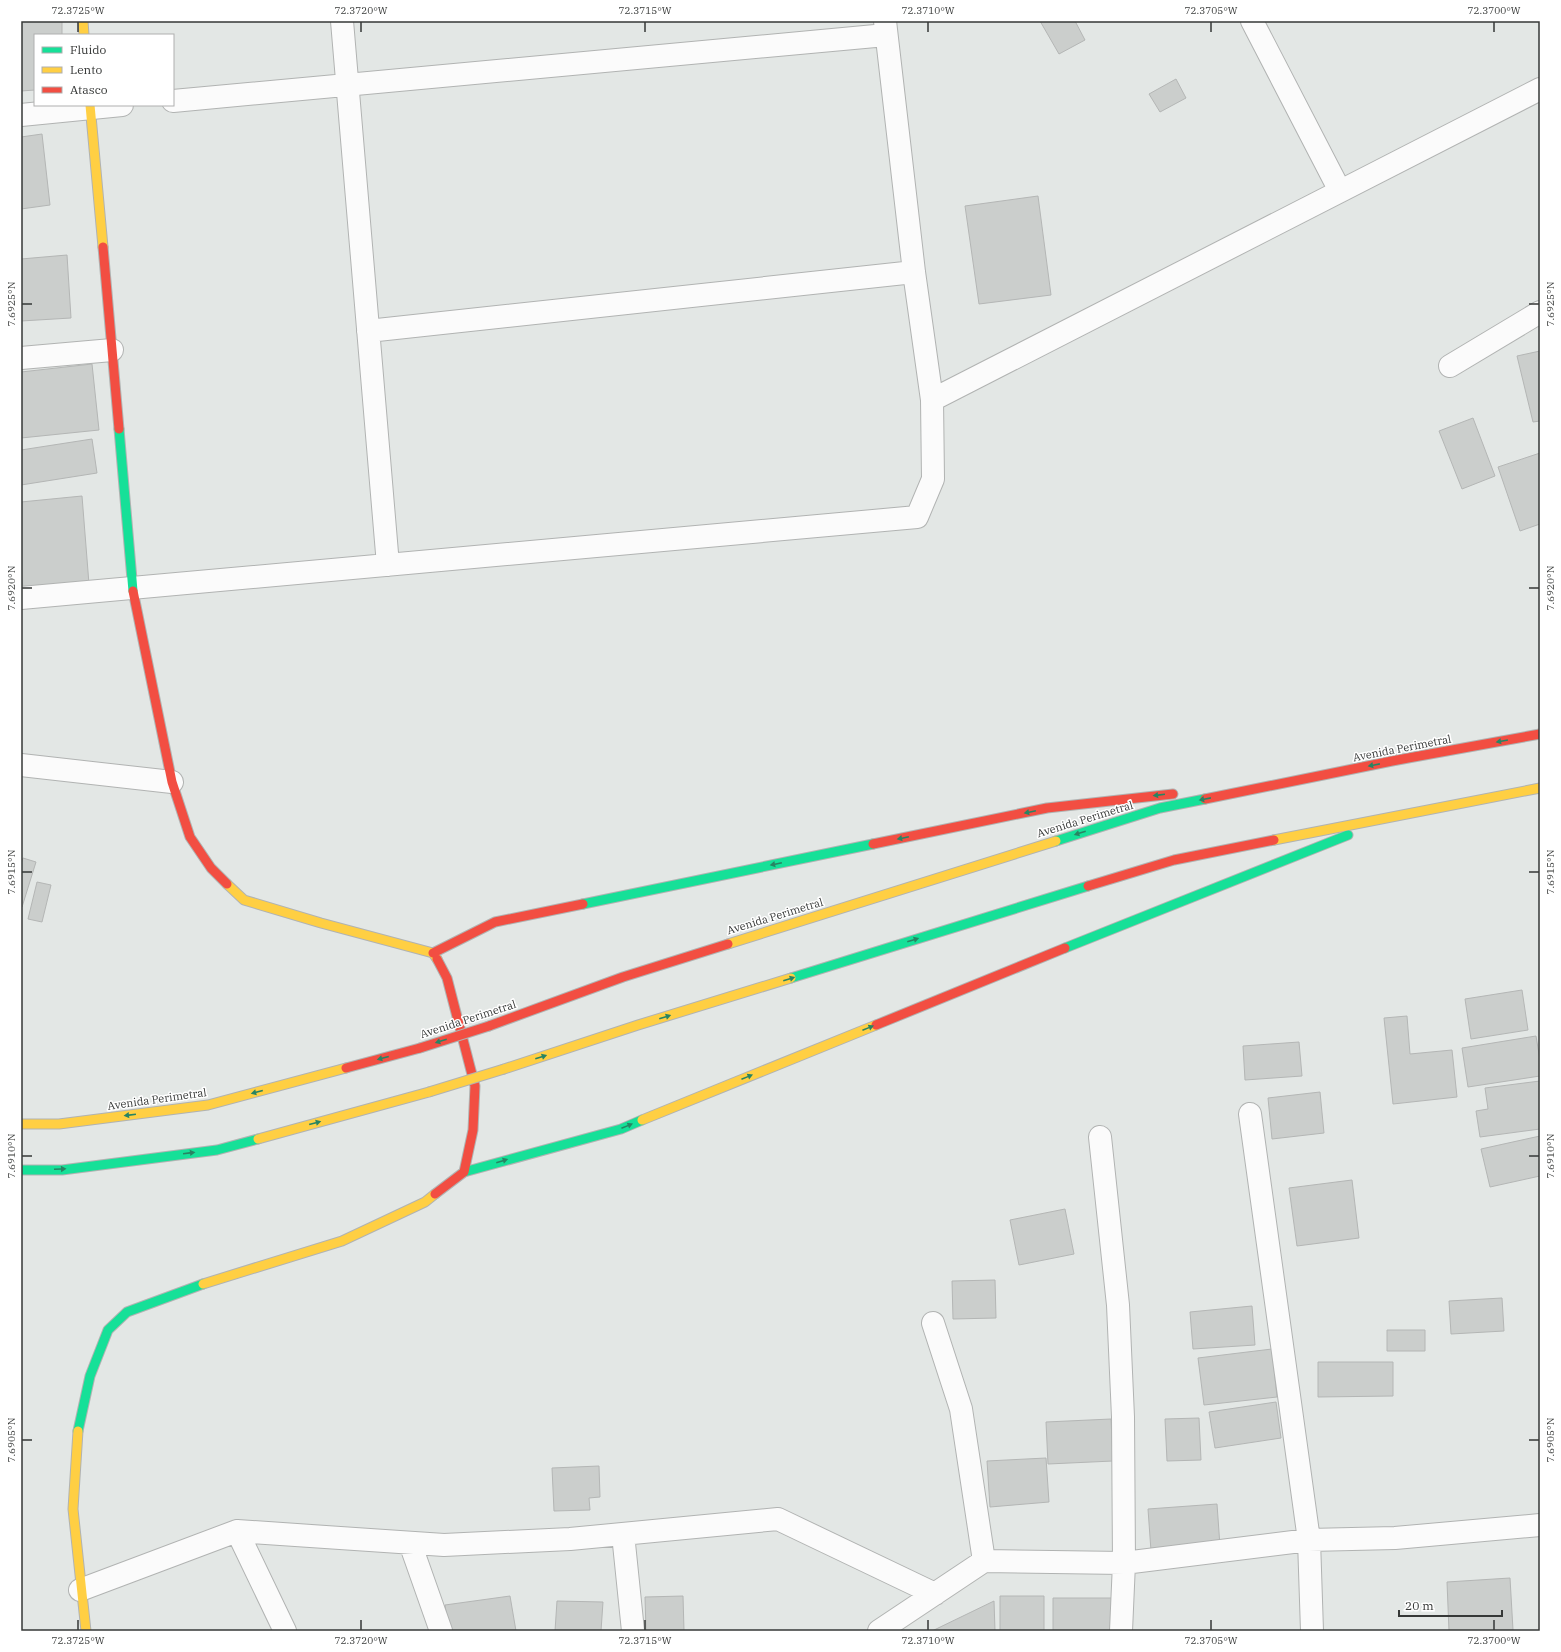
<svg xmlns="http://www.w3.org/2000/svg" width="1561" height="1652" font-family="'IBM Plex Serif',serif">
<rect width="100%" height="100%" fill="#e3e7e5"/>
<path fill="#cbcecc" stroke="#b4b6b5" d="M21,21H62V35H35V90L21,91Z
M1040,21H1075L1085,40L1059,54Z
M1176,79L1186,98L1160,112L1149,94Z
M42,134L50,205L21,209V137Z
M1038,196L1051,295L979,304L965,206Z
M67,255L71,318L21,321V259Z
M1540,351V421L1533,422L1517,356Z
M92,364L99,430L21,438V372Z
M1473,418L1495,476L1462,489L1439,431Z
M92,439L97,473L21,485V450Z
M1540,453V524L1520,531L1498,467Z
M82,496L89,584L23,590L21,566V502Z
M23,858L36,862L22,907L21,864Z
M37,882L51,885L42,922L28,919Z
M1522,990L1528,1030L1471,1039L1465,999Z
M1407,1016L1410,1054L1452,1050L1457,1097L1393,1104L1384,1018Z
M1536,1036L1540,1060V1076L1468,1087L1462,1048Z
M1299,1042L1302,1076L1245,1080L1243,1046Z
M1540,1081V1129L1480,1137L1476,1111L1488,1109L1485,1088Z
M1320,1092L1324,1133L1272,1139L1268,1098Z
M1540,1136V1176L1490,1187L1481,1149Z
M1352,1180L1359,1238L1297,1246L1289,1188Z
M1065,1209L1074,1254L1019,1265L1010,1220Z
M995,1280L996,1318L953,1319L952,1281Z
M1502,1298L1504,1331L1451,1334L1449,1301Z
M1252,1306L1255,1345L1193,1349L1190,1312Z
M1387,1330H1425V1351H1387Z
M1272,1349L1277,1397L1204,1405L1198,1358Z
M1318,1362H1393V1396L1318,1397Z
M1276,1402L1281,1438L1215,1448L1209,1412Z
M1199,1418L1201,1460L1167,1461L1165,1419Z
M1111,1419L1113,1461L1048,1464L1046,1422Z
M1046,1458L1049,1502L990,1507L987,1461Z
M599,1466L600,1497L589,1498L590,1510L554,1511L552,1468Z
M1217,1504L1220,1546L1151,1551L1148,1509Z
M1510,1578L1513,1630L1449,1631L1447,1582Z
M510,1596L516,1631H449L445,1605Z
M683,1596L684,1631H646L645,1597Z
M1000,1596H1044V1631H1000Z
M1053,1598H1115V1631H1053Z
M557,1601L603,1602L601,1631H555Z
M994,1601L995,1631H932Z"/>
<g fill="none" stroke-linecap="round" stroke-linejoin="round">
<g stroke="#b1b3b2" stroke-width="24">
<path id="street" d="M342,21L388,565
M1252,21L1340,191
M173,101L886,35
M21,115L122,105
M368,331L914,272
M21,358L112,350
M1450,366L1540,312
M932,400L1540,89
M21,598L917,517L933,479L932,400L914,272L885,21
M21,765L172,782
M1250,1114L1309,1540L1312,1631
M1100,1137L1118,1305L1123,1417L1124,1563L1121,1631
M933,1323L961,1409L984,1561
M237,1531L285,1631
M623,1534L633,1631
M410,1543L441,1631
M80,1590L237,1531L444,1545L570,1539L778,1519L935,1594
M879,1631L984,1561L1124,1563L1309,1540L1395,1538L1540,1525"/>
</g>
<g stroke="#b1b3b2" stroke-width="11">
<path id="fast" d="M119,429L133,591
M1056,841L1160,808L1205,799
M583,904L873,844
M1065,948L1348,835
M791,978L1088,886
M21,1170H62L217,1150L258,1139
M464,1172L621,1129L642,1120
M78,1431L90,1376L108,1330L127,1312L203,1284"/>
</g>
<g stroke="#b1b3b2" stroke-width="11">
<path id="slow" d="M83,21L84,35
M90,105L103,247
M1274,840L1540,788
M227,884L244,900L321,923L433,953L437,959
M728,944L1056,841
M504,1069L638,1025L791,978
M642,1120L876,1025
M21,1124H59L208,1105L346,1068
M258,1139L429,1092
M203,1284L342,1241L425,1202L435,1194
M78,1431L73,1509L86,1631"/>
</g>
<g stroke="#b1b3b2" stroke-width="11">
<path id="jam" d="M103,247L119,429
M133,591L172,782L190,837L211,868L227,884
M1205,799L1392,761L1540,734
M873,844L1047,808L1173,794
M1088,886L1174,860L1274,840
M433,953L495,922L583,904
M876,1025L1065,948
M489,1026L623,977L728,944
M346,1068L420,1048
M435,1194L464,1172L473,1130L475,1086L447,978L437,959"/>
</g>
<use href="#street" stroke="#fbfbfb" stroke-width="22"/>
<use href="#fast" stroke="#16e098" stroke-width="9"/>
<use href="#slow" stroke="#ffcf43" stroke-width="9"/>
<use href="#jam" stroke="#f24e42" stroke-width="9"/>
<g stroke="#b1b3b2" stroke-width="11" stroke-linecap="butt">
<path id="slow-bridge" d="M429,1092L504,1069"/>
</g>
<g stroke="#b1b3b2" stroke-width="11" stroke-linecap="butt">
<path id="jam-bridge" d="M420,1048L489,1026"/>
</g>
<use href="#slow-bridge" stroke="#ffcf43" stroke-width="9"/>
<use href="#jam-bridge" stroke="#f24e42" stroke-width="9"/>
</g>
<defs><path id="oneway-solid" d="M-6-.8H1V-3.2L6.5 0L1 3.2V.8H-6Z"/></defs>
<g fill="#288463">
<use href="#oneway-solid" transform="translate(1502 741) rotate(170)"/>
<use href="#oneway-solid" transform="translate(1374 765) rotate(169)"/>
<use href="#oneway-solid" transform="translate(1159 795) rotate(173)"/>
<use href="#oneway-solid" transform="translate(1205 799) rotate(169)"/>
<use href="#oneway-solid" transform="translate(1030 812) rotate(168)"/>
<use href="#oneway-solid" transform="translate(1080 833) rotate(163)"/>
<use href="#oneway-solid" transform="translate(903 838) rotate(168)"/>
<use href="#oneway-solid" transform="translate(776 864) rotate(168)"/>
<use href="#oneway-solid" transform="translate(913 940) rotate(-17)"/>
<use href="#oneway-solid" transform="translate(789 979) rotate(-17)"/>
<use href="#oneway-solid" transform="translate(665 1017) rotate(-17)"/>
<use href="#oneway-solid" transform="translate(868 1028) rotate(-22)"/>
<use href="#oneway-solid" transform="translate(441 1041) rotate(163)"/>
<use href="#oneway-solid" transform="translate(541 1057) rotate(-18)"/>
<use href="#oneway-solid" transform="translate(383 1058) rotate(165)"/>
<use href="#oneway-solid" transform="translate(747 1077) rotate(-22)"/>
<use href="#oneway-solid" transform="translate(257 1092) rotate(165)"/>
<use href="#oneway-solid" transform="translate(130 1115) rotate(173)"/>
<use href="#oneway-solid" transform="translate(315 1123) rotate(-15)"/>
<use href="#oneway-solid" transform="translate(627 1126) rotate(-22)"/>
<use href="#oneway-solid" transform="translate(189 1153) rotate(-7)"/>
<use href="#oneway-solid" transform="translate(502 1161) rotate(-17)"/>
<use href="#oneway-solid" transform="translate(60 1169) rotate(-3)"/>
</g>
<path fill="none" stroke="#363837" stroke-width="1.5" d="M78,22V32M361,22V32M645,22V32M928,22V32M1211,22V32M1494,22V32M22,304H32M1529,304H1539M22,588H32M1529,588H1539M22,872H32M1529,872H1539M22,1156H32M1529,1156H1539M22,1440H32M1529,1440H1539M78,1620V1630M361,1620V1630M645,1620V1630M928,1620V1630M1211,1620V1630M1494,1620V1630"/>
<g text-anchor="middle" dominant-baseline="central" stroke-width="3" stroke-linejoin="round" paint-order="stroke">
<g font-size="11" fill="#363837" stroke="#fff">
<text transform="translate(1402 748) rotate(-11)">Avenida Perimetral</text>
<text transform="translate(1085 819) rotate(-17)">Avenida Perimetral</text>
<text transform="translate(775 916) rotate(-17)">Avenida Perimetral</text>
<text transform="translate(468 1019) rotate(-18)">Avenida Perimetral</text>
<text transform="translate(157 1099) rotate(-8)">Avenida Perimetral</text>
</g>
</g>
<rect width="1561" height="1652" fill="none" stroke="#ffffff" stroke-width="44"/>
<rect x="34" y="34" width="140" height="72" fill="#ffffff" stroke="#afafaf"/>
<rect x="42" y="47" width="20" height="6" fill="#16e098" stroke="#afafaf"/>
<text x="70" y="54" font-size="12" fill="#363837">Fluido</text>
<rect x="42" y="67" width="20" height="6" fill="#ffcf43" stroke="#afafaf"/>
<text x="70" y="74" font-size="12" fill="#363837">Lento</text>
<rect x="42" y="87" width="20" height="6" fill="#f24e42" stroke="#afafaf"/>
<text x="70" y="94" font-size="12" fill="#363837">Atasco</text>
<path d="M1399 1610v6h103v-6" fill="none" stroke="#363837" stroke-width="2"/>
<text x="1405" y="1610" font-size="12" fill="#363837" stroke="#ffffff" stroke-width="3" paint-order="stroke">20 m</text>
<rect x="22" y="22" width="1517" height="1608" fill="none" stroke="#363837" stroke-width="1.5"/>
<g font-size="10" text-anchor="middle" fill="#363837">
<text x="78" y="14">72.3725°W</text>
<text x="361" y="14">72.3720°W</text>
<text x="645" y="14">72.3715°W</text>
<text x="928" y="14">72.3710°W</text>
<text x="1211" y="14">72.3705°W</text>
<text x="1494" y="14">72.3700°W</text>
<text transform="translate(11 304) rotate(-90)" y="4">7.6925°N</text>
<text transform="translate(1550 304) rotate(-90)" y="4">7.6925°N</text>
<text transform="translate(11 588) rotate(-90)" y="4">7.6920°N</text>
<text transform="translate(1550 588) rotate(-90)" y="4">7.6920°N</text>
<text transform="translate(11 872) rotate(-90)" y="4">7.6915°N</text>
<text transform="translate(1550 872) rotate(-90)" y="4">7.6915°N</text>
<text transform="translate(11 1156) rotate(-90)" y="4">7.6910°N</text>
<text transform="translate(1550 1156) rotate(-90)" y="4">7.6910°N</text>
<text transform="translate(11 1440) rotate(-90)" y="4">7.6905°N</text>
<text transform="translate(1550 1440) rotate(-90)" y="4">7.6905°N</text>
<text x="78" y="1644">72.3725°W</text>
<text x="361" y="1644">72.3720°W</text>
<text x="645" y="1644">72.3715°W</text>
<text x="928" y="1644">72.3710°W</text>
<text x="1211" y="1644">72.3705°W</text>
<text x="1494" y="1644">72.3700°W</text>
</g>
</svg>
